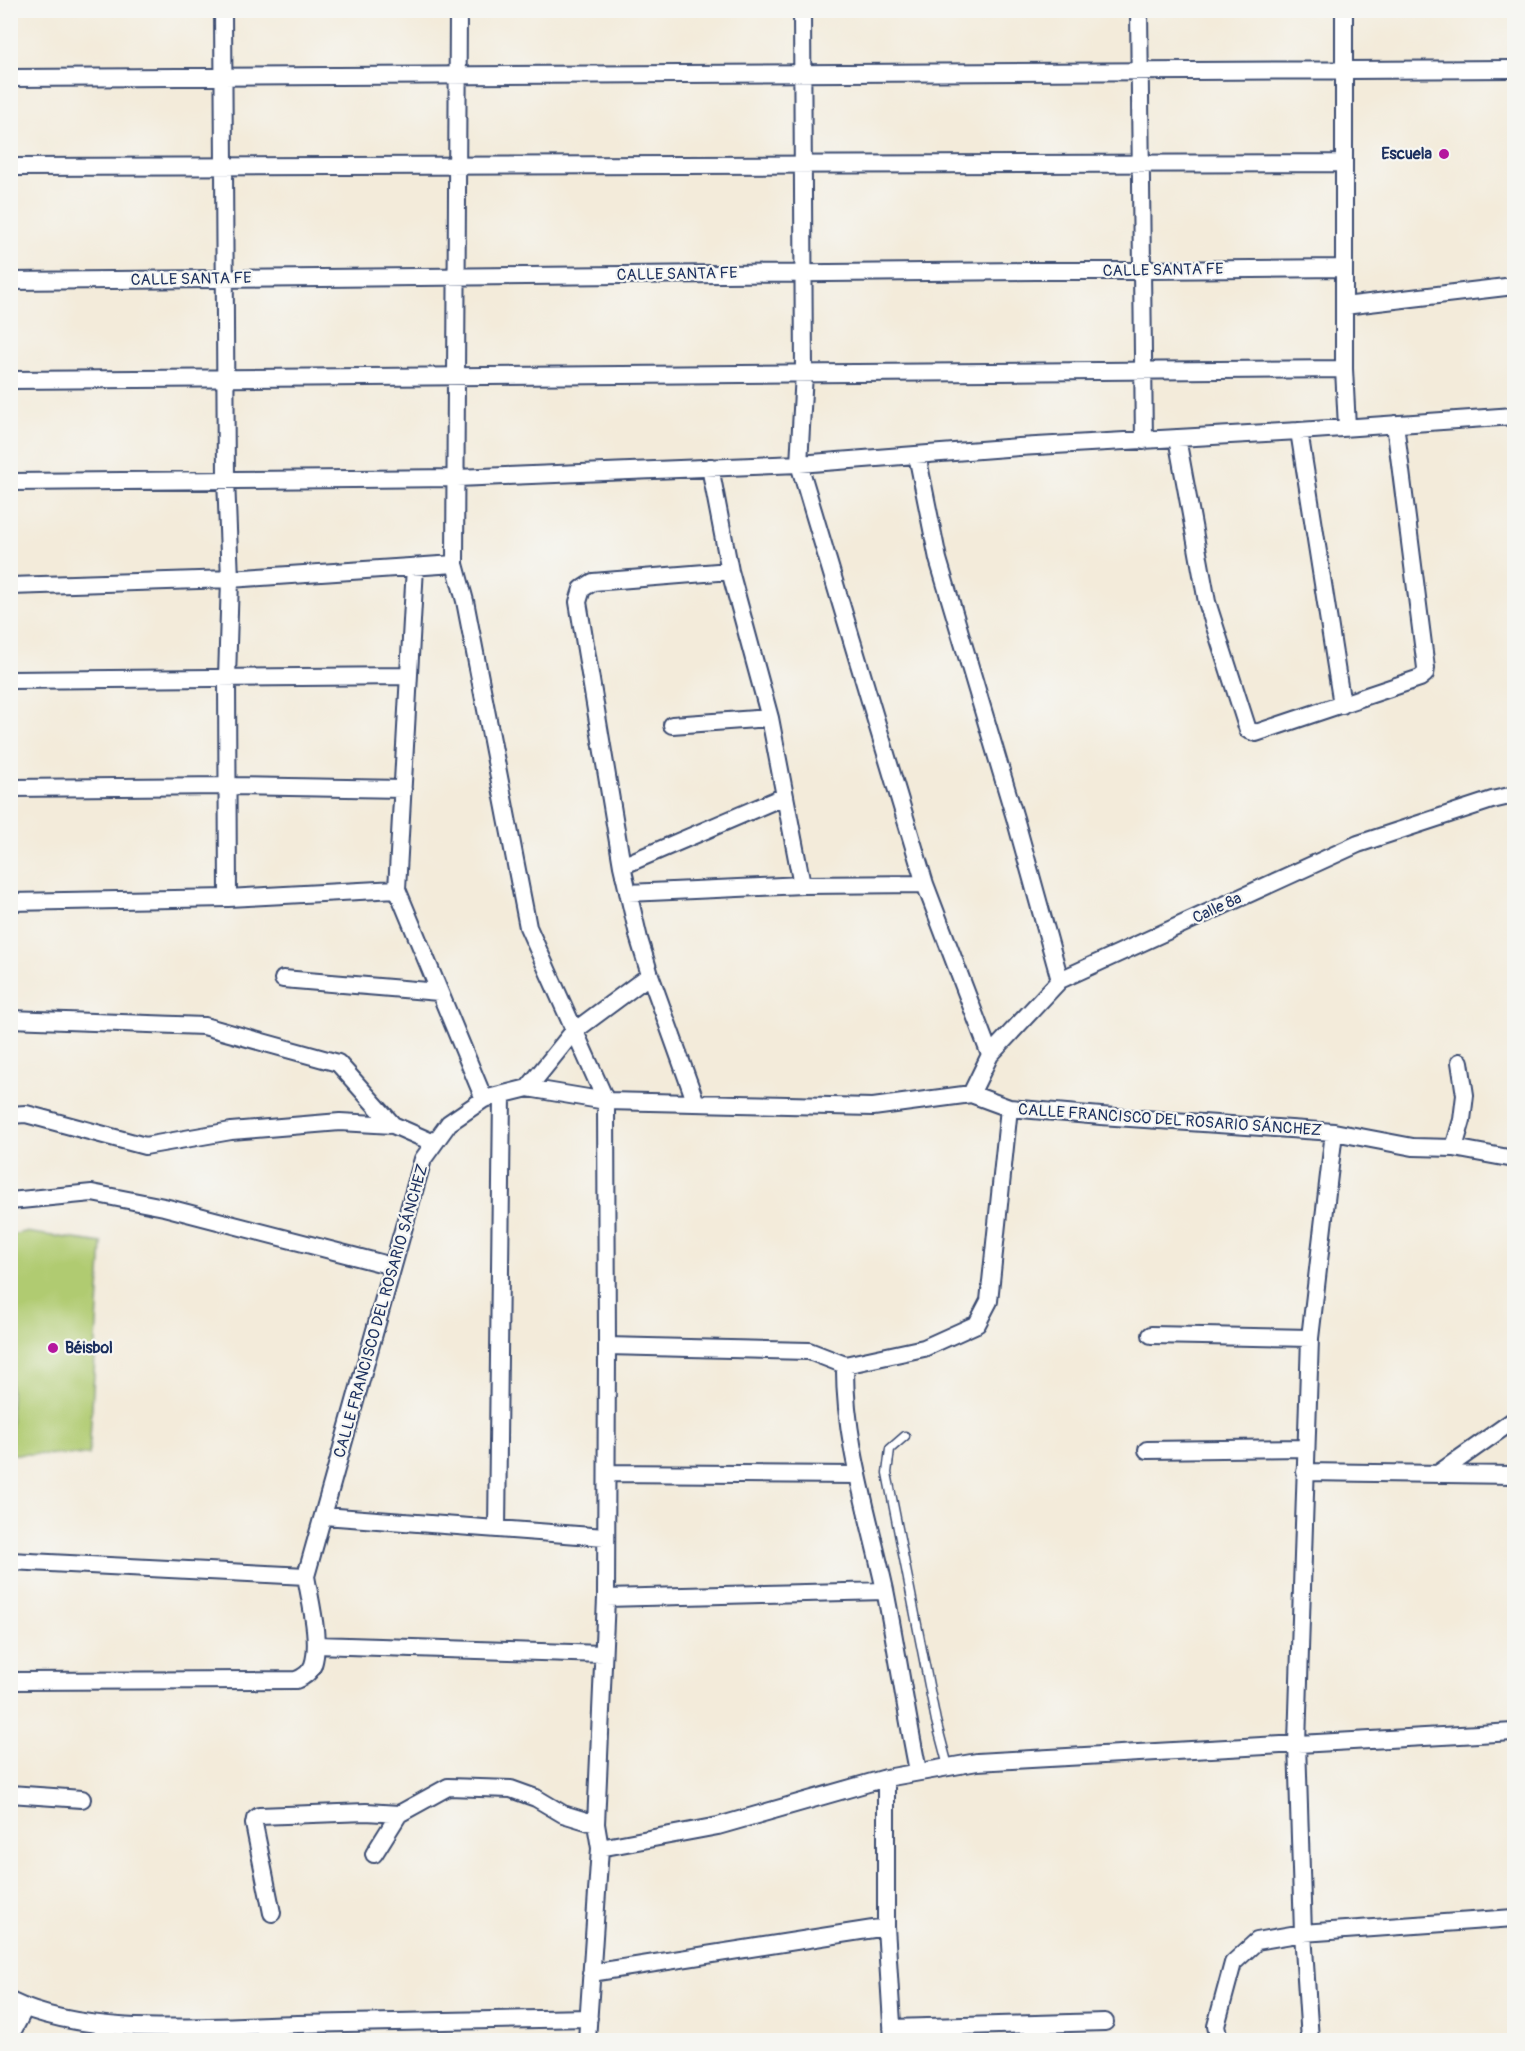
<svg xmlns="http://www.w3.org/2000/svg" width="1525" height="2051" font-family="Pangolin,sans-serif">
<rect width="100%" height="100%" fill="#f6f6f2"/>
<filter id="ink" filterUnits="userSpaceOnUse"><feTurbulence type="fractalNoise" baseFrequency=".0167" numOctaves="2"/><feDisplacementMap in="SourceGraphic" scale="12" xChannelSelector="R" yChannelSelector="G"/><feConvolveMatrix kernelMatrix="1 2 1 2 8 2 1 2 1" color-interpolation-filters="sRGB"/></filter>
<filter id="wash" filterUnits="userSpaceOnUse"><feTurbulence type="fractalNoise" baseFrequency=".008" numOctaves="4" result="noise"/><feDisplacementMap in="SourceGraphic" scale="24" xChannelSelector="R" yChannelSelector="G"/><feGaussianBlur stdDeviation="1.35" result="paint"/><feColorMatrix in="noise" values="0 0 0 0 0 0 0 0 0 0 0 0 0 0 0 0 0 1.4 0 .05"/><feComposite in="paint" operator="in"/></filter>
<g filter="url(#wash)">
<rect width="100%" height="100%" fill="#f3ebda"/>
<path fill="#b0cb71" stroke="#667d68" stroke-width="1.5" d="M25,1232L102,1243L89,1455L11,1454V1235Z"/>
</g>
<g filter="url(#ink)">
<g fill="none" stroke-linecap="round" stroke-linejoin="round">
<g stroke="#3b4b71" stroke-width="11">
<path id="service" d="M905,1436L890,1449L887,1473L936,1721L948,1766"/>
</g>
<g stroke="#3b4b71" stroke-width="20">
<path id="minor" d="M223,10L226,479L230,579L227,678L228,898
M802,10L804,373L799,464L925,884L990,1055
M1139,10L1144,441
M1344,10V369L1347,427
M10,78L1514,69
M10,167L1344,163
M10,281L1344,268
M1344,306L1514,286
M10,380L1344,369
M1299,431L1342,705
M1177,438L1207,602L1248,730L1256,733L1420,678L1425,674L1426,668L1395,424
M917,455L938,559L1015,818L1060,980
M710,467L730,571L770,718L802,885
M10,482L457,478L799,464L1019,447L1299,431L1514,416
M455,564L465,601L528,927L606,1101L607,1346L606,1598L596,1824L600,1848L587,2040
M415,567L397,889L484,1099
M10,586L230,579L455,564L458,10
M10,680L407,676
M672,725L770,718
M10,788L227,786L403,789
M622,866L785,796
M628,893L802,885L925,884
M10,902L228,898L397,889
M283,979L439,992
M10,1019L204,1026L338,1063L393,1125
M528,1088L573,1032L650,975
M971,1094L990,1055L1060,980L1358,844L1492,800L1514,795
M696,1103L650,975L639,939L622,866L578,602L582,589L593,582L730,571
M10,1115L26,1114L145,1146L231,1131L340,1122L393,1125L434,1143
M1454,1148L1462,1120L1465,1095L1460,1062
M10,1201L92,1193L164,1207L392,1266
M1151,1335L1310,1338
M607,1346L809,1351L845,1365
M1147,1450L1305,1448
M1305,1472L1514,1475
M607,1473L858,1475
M1439,1473L1514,1420
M324,1516L605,1537
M497,1529L502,1095
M10,1561L306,1576C310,1601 321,1641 313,1665C310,1673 304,1677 296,1680L10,1681
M306,1576L423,1159L449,1123L484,1099L528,1088L606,1101L873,1107L971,1094L1009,1108L1101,1116L1334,1132L1413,1147L1454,1148L1514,1159
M606,1598L885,1591
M316,1645L603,1654
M918,1771C906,1711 897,1650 885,1590C869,1516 844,1441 845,1365L924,1348L977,1324L989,1301L1009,1108
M886,1778V1927L893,2040
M10,1794L82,1799
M600,1848L718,1826L886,1778L977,1762L1514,1732
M374,1854L399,1814L448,1787L511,1789L536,1798L563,1814L596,1824
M272,1913L254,1824L255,1819L259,1816L366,1812L399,1814
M591,1973L886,1927
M10,2001C87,2039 213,2026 298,2024C395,2022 492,2020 589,2018
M892,2028L1105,2022
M10,2036L25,2008
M278,2040L279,2025
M1219,2040L1216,2026L1233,1963L1257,1941L1303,1933L1514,1918
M1310,2040L1303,1933L1297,1743L1310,1338L1334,1132"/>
</g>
<use href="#service" stroke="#fff" stroke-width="8"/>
<use href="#minor" stroke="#fff" stroke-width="16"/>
</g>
</g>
<g fill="#b5179e" stroke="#f6f6f2" stroke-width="2">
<circle cx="1444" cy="154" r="6"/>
<circle cx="53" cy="1348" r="6"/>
</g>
<g text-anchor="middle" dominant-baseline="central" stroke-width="4.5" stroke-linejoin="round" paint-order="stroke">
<g font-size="16" font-weight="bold" fill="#1b2f5e" stroke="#f6f6f2" text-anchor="end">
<text x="1432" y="154">Escuela</text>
<text x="65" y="1348" text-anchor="start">Béisbol</text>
</g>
<g font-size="16" fill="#1b2f5e" stroke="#f6f6f2">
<text transform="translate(1163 270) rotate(-1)">CALLE SANTA FE</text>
<text transform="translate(677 274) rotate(-1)">CALLE SANTA FE</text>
<text transform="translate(191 279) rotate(-1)">CALLE SANTA FE</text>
<text transform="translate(1217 908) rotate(-25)">Calle 8ª</text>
<text transform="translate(1170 1120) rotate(4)">CALLE FRANCISCO DEL ROSARIO SÁNCHEZ</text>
<text transform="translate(381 1311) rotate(-74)">CALLE FRANCISCO DEL ROSARIO SÁNCHEZ</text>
</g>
</g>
<rect width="1525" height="2051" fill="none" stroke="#f6f6f2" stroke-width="36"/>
</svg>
